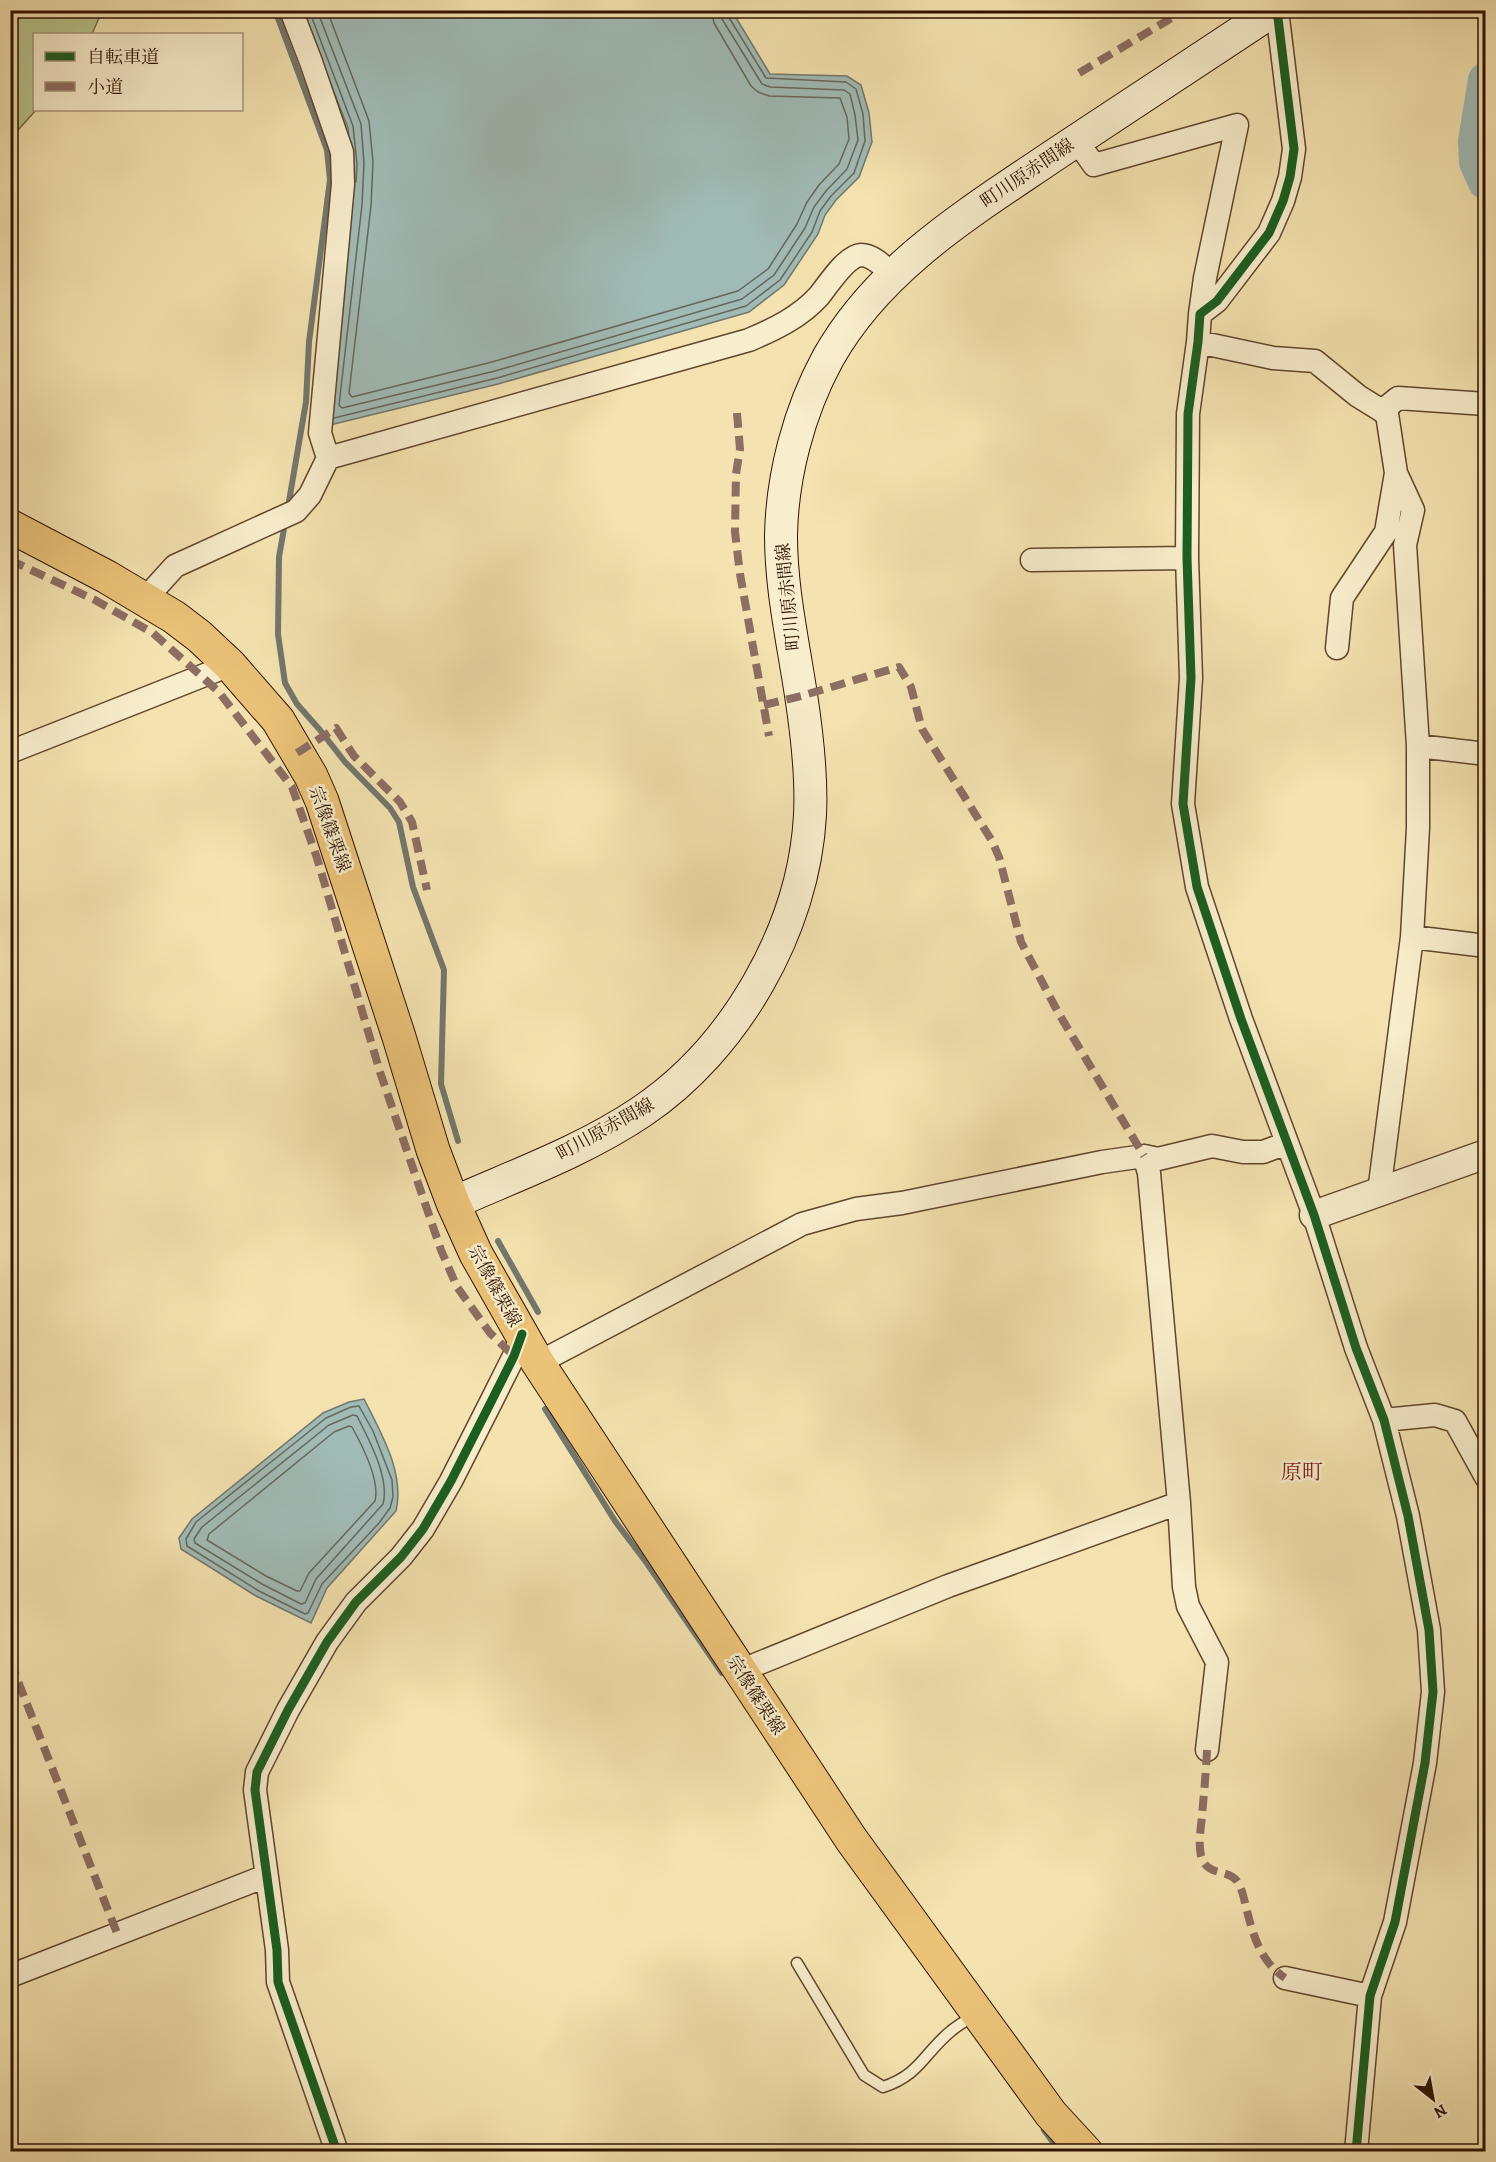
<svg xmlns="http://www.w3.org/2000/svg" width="1496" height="2162" font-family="Alegreya,'Noto Serif JP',serif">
<rect width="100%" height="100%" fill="#f4e3b0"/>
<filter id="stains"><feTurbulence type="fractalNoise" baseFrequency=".00333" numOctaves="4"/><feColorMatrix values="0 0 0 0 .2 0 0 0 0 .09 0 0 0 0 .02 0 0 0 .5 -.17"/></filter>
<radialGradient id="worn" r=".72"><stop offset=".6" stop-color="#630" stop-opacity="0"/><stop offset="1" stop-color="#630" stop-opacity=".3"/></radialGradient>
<path fill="#b8c48e" stroke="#746b47" stroke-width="1.5" d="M11,10L102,11L92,34H34V110H36L11,138Z"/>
<path fill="#a0bbb6" stroke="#73776d" stroke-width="1.5" d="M302,11H732L770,74L847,76L861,85L869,113L872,142L859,177L836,200L825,215L818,234L784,285L749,312L498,384L330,425L351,164L348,128Z
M364,1399C381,1433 405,1473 396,1511L327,1588L311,1623L256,1596L181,1549L179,1538L192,1519L323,1413L349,1402Z"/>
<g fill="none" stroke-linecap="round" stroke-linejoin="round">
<path stroke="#68665b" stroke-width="1.5" d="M309,10L353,126L357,164L356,182
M317,10L361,124L364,163L362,205L339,405L342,408L495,371L742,299L774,275L805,228L814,207L826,191L847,169L858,140L855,115L850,94L844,90L770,87L762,84L722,19L720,10
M327,10L369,121L373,162L371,206L349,393L352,397L492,362L738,291L768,269L797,224L807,202L819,185L839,164L849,139L847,117L840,98L769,96L758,92L751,86L714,23L711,10
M334,418L497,378L746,306L780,280L812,232L820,211L831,196L854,173L865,141L863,114L856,89L846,82L766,78L728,16L727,10
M359,1406L373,1431L392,1480L393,1497L390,1508L379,1523L322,1584L308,1613L305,1614L259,1591L187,1546L186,1539L196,1522L326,1418L351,1407Z
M353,1415L357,1416C369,1440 390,1478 383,1504L316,1579L305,1603L301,1604L262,1584L195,1543L194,1539L202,1527L329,1425Z
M349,1426L352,1427C362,1445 380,1481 375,1501L309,1573L300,1591H297L266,1576L207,1540L209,1534L334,1432Z"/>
<path stroke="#73776d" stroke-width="6" d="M275,10L327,150L330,180L309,342L306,402L288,507
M285,523L279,557L278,634L285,683L297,704L320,730L345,762L390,808L399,822L413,887L444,970L441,1084L458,1141
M498,1241L538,1312
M545,1409L615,1521L646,1562L722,1673
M1044,2130L1060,2152"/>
<path stroke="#a0bbb6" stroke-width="36" d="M1486,80L1476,141L1477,162L1486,182"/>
<g stroke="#60462c" stroke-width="13">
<path id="service" d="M797,1963L864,2075L883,2087C920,2075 924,2053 951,2031C958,2025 967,2020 975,2015"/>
</g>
<g stroke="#60462c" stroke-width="25">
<path id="minor" d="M1277,10L1294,149L1290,177L1283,201L1269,233L1217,301L1200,314L1198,342L1188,414L1187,558L1191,678L1183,804L1197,887L1241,1019L1314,1215L1356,1348L1384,1420L1408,1516L1429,1630L1433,1692L1425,1763L1395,1922L1370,1996L1356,2152
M1076,140L1094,165L1237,125L1205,278L1200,314
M1198,342L1273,358L1315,361L1358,396L1387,414L1396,473L1413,510L1405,545L1418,746V828L1412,937L1379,1192
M1382,411L1398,398L1486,404
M328,458L749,340C775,329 800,317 819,296C828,285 846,256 861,255C873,255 884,267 892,274
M1032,560L1187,558
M146,598L175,566L296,511L310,495L328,458L320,433L343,184L342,152L311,62L291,10
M1337,648L1342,598L1386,532L1396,473
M1418,746L1486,754
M10,752L230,665
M1412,937L1486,946
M538,1363L802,1224L856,1209L902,1203L1102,1162L1144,1156L1158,1159L1212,1146L1243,1152H1263L1287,1143
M1384,1420L1435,1415L1455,1421L1486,1477
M1179,1503L1184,1587L1188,1606L1217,1662L1207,1750
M740,1671L948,1586L1179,1503L1149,1173L1144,1156
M10,1976L266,1876
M1285,1978L1370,1996
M337,2152L278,1982L277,1950L255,1790L257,1772L288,1710L327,1642L356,1602L401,1557L423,1529L451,1481L492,1400L514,1356L522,1334"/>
</g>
<g stroke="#60462c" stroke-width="31">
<path id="tertiary" d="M1314,1215L1486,1154"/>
</g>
<g stroke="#2f1200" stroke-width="34">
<path id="secondary" d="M453,1203C516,1175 583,1151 641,1112C735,1049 804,929 810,815C812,775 807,734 801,695C793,642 781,589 781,536C782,476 799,411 828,358C879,267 969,213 1053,156C1126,107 1200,59 1274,10"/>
</g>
<g stroke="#2f1200" stroke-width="35">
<path id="primary" d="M10,526L107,577L174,617L199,636L230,665L278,720L311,776L322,801L399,1037L433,1150L453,1203L476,1254L538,1363L851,1839L1051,2114L1086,2152"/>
</g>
<use href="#service" stroke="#f8edcc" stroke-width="10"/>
<use href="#minor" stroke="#f8edcc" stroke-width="22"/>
<use href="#tertiary" stroke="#f8edcc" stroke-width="28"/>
<use href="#secondary" stroke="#f8edcc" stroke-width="32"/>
<use href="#primary" stroke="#eac278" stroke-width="33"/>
<path stroke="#8d6e63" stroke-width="8" stroke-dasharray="15 8" stroke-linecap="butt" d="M1079,73L1185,10
M737,413L740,449L736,474L735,532L740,574L769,736
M10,560L95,600L153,633L218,691L292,787L317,858L380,1072L441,1250L457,1287L490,1333L514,1356
M764,705L801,696L899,667L911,687L922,729L992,841L999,857L1021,942L1059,1014L1144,1156
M297,753L336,728L354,756L400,802L412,822L427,890
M10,1661L117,1933
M1207,1750C1206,1772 1204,1793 1202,1815C1201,1828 1198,1843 1201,1856C1207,1877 1226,1868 1237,1881C1242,1888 1244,1899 1246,1907C1253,1935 1260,1961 1285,1978"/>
<g stroke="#f8edcc" stroke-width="13">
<path id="cycleway" d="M1277,10L1294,149L1290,177L1283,201L1269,233L1217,301L1200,314L1198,342L1188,414L1187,558L1191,678L1183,804L1197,887L1241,1019L1314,1215L1356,1348L1384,1420L1408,1516L1429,1630L1433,1692L1425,1763L1395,1922L1370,1996L1356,2152
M337,2152L278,1982L277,1950L255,1790L257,1772L288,1710L327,1642L356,1602L401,1557L423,1529L451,1481L492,1400L514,1356L522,1334"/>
</g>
<use href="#cycleway" stroke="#1b5e20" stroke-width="9"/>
</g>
<g text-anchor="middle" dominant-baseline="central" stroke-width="5" stroke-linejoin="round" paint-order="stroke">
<g font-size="18" fill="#2f1200" stroke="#f8edcc">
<text transform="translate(1027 173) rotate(-34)">町川原赤間線</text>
<text transform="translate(788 597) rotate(-96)">町川原赤間線</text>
<text transform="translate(330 829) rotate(70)">宗像篠栗線</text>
<text transform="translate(605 1129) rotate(-29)">町川原赤間線</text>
<text transform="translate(495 1286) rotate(61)">宗像篠栗線</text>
<text transform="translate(756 1695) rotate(57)">宗像篠栗線</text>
</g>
<g font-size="21" fill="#7a1f14" stroke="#f8edcc">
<text x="1302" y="1472">原町</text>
</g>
</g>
<rect width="1496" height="2162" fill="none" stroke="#f4e3b0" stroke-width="36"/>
<rect x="12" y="12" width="1472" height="2138" fill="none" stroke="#2f1200" stroke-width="3"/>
<rect x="18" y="18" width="1460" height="2126" fill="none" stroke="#2f1200" stroke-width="1.5"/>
<rect x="33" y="33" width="210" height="78" fill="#f8edcc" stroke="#a8957a" stroke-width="1.5"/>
<rect x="45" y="52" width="30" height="9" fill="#1b5e20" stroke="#a8957a" stroke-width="1.5"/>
<text x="87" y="63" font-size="18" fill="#2f1200">自転車道</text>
<rect x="45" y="82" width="30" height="9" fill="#8d6e63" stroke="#a8957a" stroke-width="1.5"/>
<text x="87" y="93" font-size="18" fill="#2f1200">小道</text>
<g transform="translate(1433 2099) rotate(149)" stroke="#f8edcc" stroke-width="4.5" paint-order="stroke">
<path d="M0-4.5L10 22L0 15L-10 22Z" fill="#2f1200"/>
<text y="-9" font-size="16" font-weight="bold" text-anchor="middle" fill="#2f1200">N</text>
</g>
<rect width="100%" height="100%" filter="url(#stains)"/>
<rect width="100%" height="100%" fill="url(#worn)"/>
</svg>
